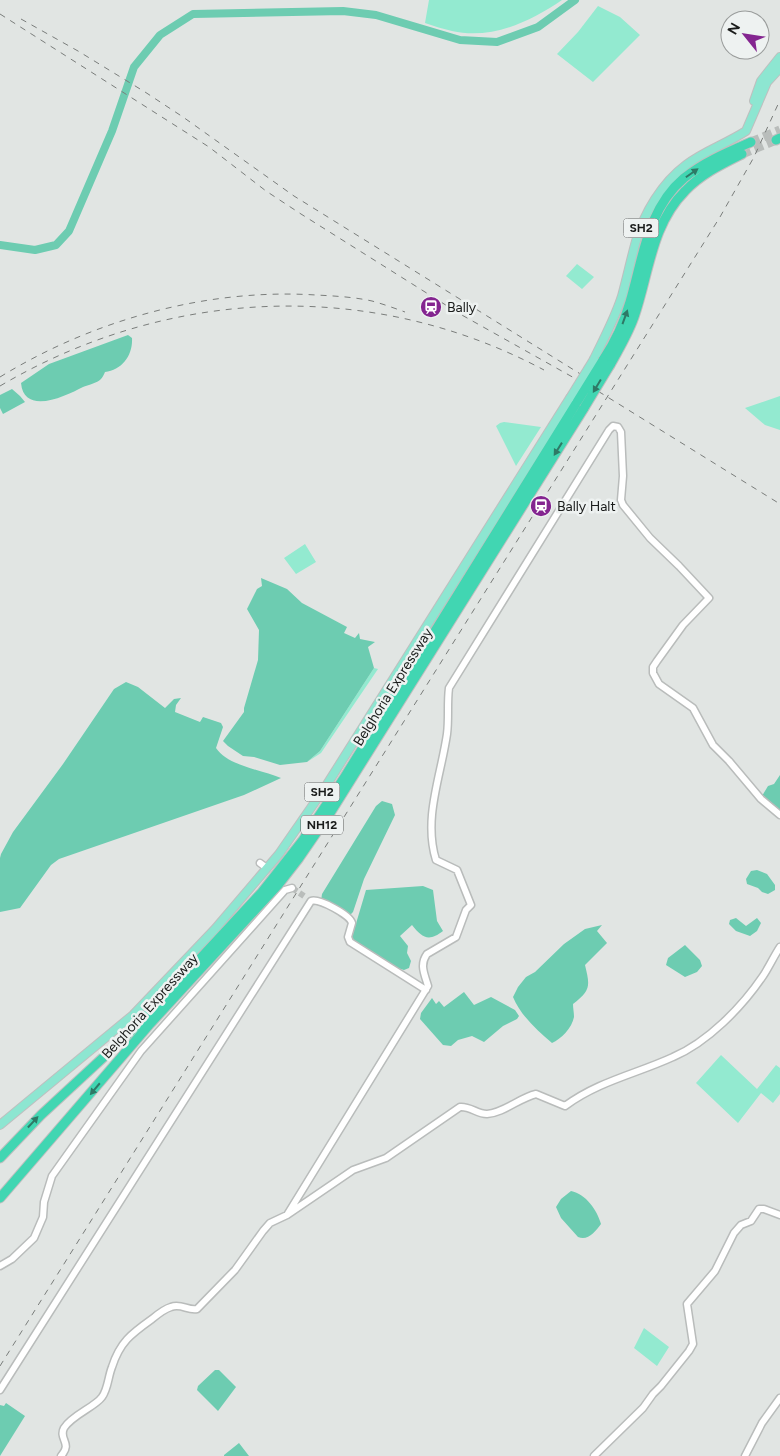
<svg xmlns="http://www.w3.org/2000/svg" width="780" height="1456" font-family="Figtree,sans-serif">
<rect width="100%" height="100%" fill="#e1e5e3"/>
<path fill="#93ead0" d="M429,0H562C530,22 491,40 452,31C443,29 434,26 425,23Z
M598,6L620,17L640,35L593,82L557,54L578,32Z
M577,264L594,277L582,289L566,276Z
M780,396V430L765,425L745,408Z
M504,422L541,427L516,466L496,426L500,423Z
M305,544L316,562L296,574L284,558Z
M374,668L378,669L321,753L307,762L320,751Z
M721,1055L757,1089L776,1065L780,1068V1094L773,1103L761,1093L738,1123L696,1083Z
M644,1328L669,1347L657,1366L634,1348Z"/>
<path fill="#6dccb1" d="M128,335L132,338C133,355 122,370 105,372C104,374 103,377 101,379C97,383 88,385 83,387C66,396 24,416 21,383L49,364Z
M12,389L20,396L25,402L3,414L0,408V395Z
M261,578L287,589L302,603L347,627L344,633L355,638L359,633L360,639L375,642L368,647L374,668L320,751L307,762L280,765L254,757L243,756L228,746L223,741L244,712V708L258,660L259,630L247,609L257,589L262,586Z
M126,682L138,687L165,708L174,699L181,698L176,705L175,712L200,722L203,717L221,723L223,727L216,748C228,766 262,770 281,778L244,795L59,859L51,865L20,908L0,912V858L1,854L13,832L63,764L114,689Z
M780,775V811L762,796L768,786L774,784Z
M382,801L392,804L395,815L364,879L353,912L350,915L324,903L321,901L322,894L376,806Z
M757,870L767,874L775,885V890L768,894L762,892L758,888L747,884L746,879L751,871Z
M423,886L433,890L437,921L443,931C429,942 422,938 412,925L400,936L408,946L407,953L411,961L409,968L404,970L394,967L355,942L352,937L366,890Z
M736,918L746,926L757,918L761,923L757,931L750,936L736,931L729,924L730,920Z
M602,925L597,931L607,943L585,965C590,986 591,990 573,1004C573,1008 574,1013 574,1017C572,1028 561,1039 552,1043C537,1030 521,1016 513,997L518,987L526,977L535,972L564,944L585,929Z
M685,945L700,960L702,966L697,972L685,977L666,965L668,958Z
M464,992L474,1005L491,997L515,1010L519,1016L517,1019L503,1026L484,1042L472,1036L458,1040L451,1046L443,1045L420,1019L421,1013L432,998L436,1004L439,1001L444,1007Z
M571,1191C586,1194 597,1210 601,1224C595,1232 588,1241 578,1237L561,1218L556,1207L561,1199Z
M215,1370H219L236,1387L218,1411L197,1390L198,1386Z
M6,1403L25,1416L0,1456V1405L4,1406Z
M239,1443L249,1456H224V1455Z"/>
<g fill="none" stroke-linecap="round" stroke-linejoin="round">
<path stroke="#6dccb1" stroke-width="8" d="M0,245L35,250L56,245L69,231L112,131L134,67L160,35L193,14L343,11L376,15L460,40L497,42L538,27L575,0"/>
<path stroke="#b9bdbb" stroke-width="6" stroke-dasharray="6 3" stroke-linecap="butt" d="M292,888L304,896"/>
<path stroke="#b9bdbb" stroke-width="9" stroke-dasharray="9 4.5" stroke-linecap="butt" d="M751,142L780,130
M742,154L776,140"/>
<g stroke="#b9bcbb" stroke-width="9">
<path id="tertiary" d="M260,863L264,866
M287,1215L428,986C425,975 419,965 427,954L456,937L466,910L471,905L457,870L436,860C423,818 441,776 447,734C449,719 447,703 449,688L609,430L613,426L618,427L621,432L623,476L621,500L623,505L650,538L679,566L709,598L683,625L657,661L653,667V673L659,684L693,708L713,745L729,761L761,799L780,815
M0,1266L12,1259L34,1238L43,1217L44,1202L52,1176L141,1051L285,890L292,888
M0,1390L311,901C319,898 350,915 352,923L348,937L350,942L426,990
M61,1456C73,1443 58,1439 64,1428C72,1415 95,1407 102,1397C108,1389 108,1377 112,1367C120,1342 131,1334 152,1319C158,1314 164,1309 171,1307C181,1303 188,1311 197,1309L235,1270L263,1231L270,1223L287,1215L353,1170L386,1158L460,1107C470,1106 477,1114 487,1114C504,1113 519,1098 536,1094L565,1106C599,1081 636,1074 673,1057C708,1042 742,1007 763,976C769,967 774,956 780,947
M594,1456L643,1408L653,1394L661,1386L689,1351L693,1344L687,1304L715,1271L734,1233L741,1225L751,1221L759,1209H764L780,1215
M745,1456L762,1423L780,1398"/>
</g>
<g stroke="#bfbfbf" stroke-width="10">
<path id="primary" d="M754,101L761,81L780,57
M594,359C604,338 615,318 622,296C627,278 631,259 636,241C644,213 662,183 686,165C704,151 726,144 746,131L767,82L780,68
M0,1125L133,1015L215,929L279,854L326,786L570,398"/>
</g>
<g stroke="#bfbfbf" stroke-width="11">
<path id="motorway" d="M776,140L780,138
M603,360C615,342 624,323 630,302C643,259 647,209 684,178C704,162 728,152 751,142
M610,365C619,349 628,334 634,317C649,274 651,225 685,191C701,174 722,164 742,154
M0,1158L41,1115L120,1042L157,1005L262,892L303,840L344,778L577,402
M0,1198L149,1025L278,885L299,858L330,813L584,408"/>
</g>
<use href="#tertiary" stroke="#fff" stroke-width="6"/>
<use href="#primary" stroke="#8de6d1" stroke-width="8"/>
<use href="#motorway" stroke="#41d6b2" stroke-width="9"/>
<path stroke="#7a7d7b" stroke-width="1" stroke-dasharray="6 6" stroke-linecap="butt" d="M0,14L209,147L266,191L301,214L460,314L601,393L780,504
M21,19L78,51L145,92L183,117L294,196L582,375
M0,377C93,320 207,288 316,295C335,296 354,297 372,301C383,304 394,308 405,312
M0,386C168,287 371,278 544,370
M0,1366L720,217L754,157L780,100"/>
<g stroke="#bfbfbf" stroke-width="10" stroke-linecap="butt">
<path id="primary-bridge" d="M570,398L594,359"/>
</g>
<g stroke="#bfbfbf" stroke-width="11" stroke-linecap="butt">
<path id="motorway-bridge" d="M577,402L603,360
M584,408L610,365"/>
</g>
<use href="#primary-bridge" stroke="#8de6d1" stroke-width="8"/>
<use href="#motorway-bridge" stroke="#41d6b2" stroke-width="9"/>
</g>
<defs><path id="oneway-solid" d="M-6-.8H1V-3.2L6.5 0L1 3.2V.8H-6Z" transform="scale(1.25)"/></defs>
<g fill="#2e7966">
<use href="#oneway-solid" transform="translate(692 173) rotate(-35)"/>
<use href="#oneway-solid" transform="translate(625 317) rotate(-70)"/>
<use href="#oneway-solid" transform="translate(597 386) rotate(121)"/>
<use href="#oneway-solid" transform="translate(558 449) rotate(122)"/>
<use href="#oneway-solid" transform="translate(95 1089) rotate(130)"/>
<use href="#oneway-solid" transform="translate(33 1122) rotate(-47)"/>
</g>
<defs>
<g id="station-disc" transform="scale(1.125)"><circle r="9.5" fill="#842590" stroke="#eef2f1"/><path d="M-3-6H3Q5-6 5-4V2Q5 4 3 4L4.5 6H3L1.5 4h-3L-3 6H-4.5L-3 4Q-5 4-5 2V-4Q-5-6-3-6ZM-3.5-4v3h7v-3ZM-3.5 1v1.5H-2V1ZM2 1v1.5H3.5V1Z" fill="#fff"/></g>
</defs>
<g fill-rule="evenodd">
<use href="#station-disc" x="431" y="307"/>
<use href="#station-disc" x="541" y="506"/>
</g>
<g text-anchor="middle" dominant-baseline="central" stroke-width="5" stroke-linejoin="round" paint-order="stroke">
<g fill="#eef2f1" stroke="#5a5c5b" stroke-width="1">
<rect x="623.5" y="218.5" width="35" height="19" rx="4"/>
<rect x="304.5" y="782.5" width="35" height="19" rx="4"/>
<rect x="301" y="815.5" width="42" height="19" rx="4"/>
</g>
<g font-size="12" font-weight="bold" fill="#1a1c1b">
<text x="641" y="228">SH2</text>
<text x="322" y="792">SH2</text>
<text x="322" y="825">NH12</text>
</g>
<g font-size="14" fill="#1a1c1b" stroke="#eef2f1" text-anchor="start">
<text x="447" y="307">Bally</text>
<text x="557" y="506">Bally Halt</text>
</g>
<g font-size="14" fill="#1a1c1b" stroke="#eef2f1">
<text transform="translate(393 687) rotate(-58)">Belghoria Expressway</text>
<text transform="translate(150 1006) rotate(-48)">Belghoria Expressway</text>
</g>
</g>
<g transform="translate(745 35) rotate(300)"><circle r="24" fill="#eef2f1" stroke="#999c9b"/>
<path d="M0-4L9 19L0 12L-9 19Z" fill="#842590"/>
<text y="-8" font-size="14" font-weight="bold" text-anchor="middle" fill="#1a1c1b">N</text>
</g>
</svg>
